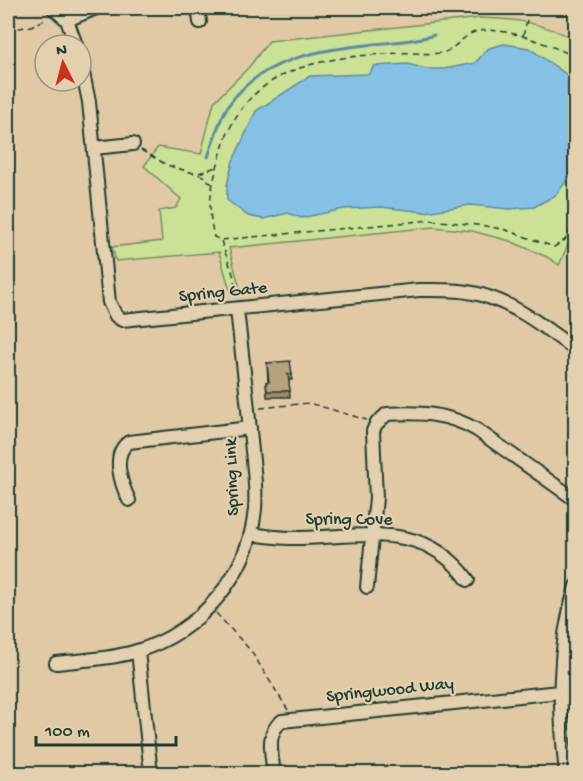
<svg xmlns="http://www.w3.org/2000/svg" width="583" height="781" font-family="'Gochi Hand',sans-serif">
<rect width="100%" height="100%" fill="#e0c9a4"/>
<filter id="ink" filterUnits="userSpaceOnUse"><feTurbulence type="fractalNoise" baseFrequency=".0167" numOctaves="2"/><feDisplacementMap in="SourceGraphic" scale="12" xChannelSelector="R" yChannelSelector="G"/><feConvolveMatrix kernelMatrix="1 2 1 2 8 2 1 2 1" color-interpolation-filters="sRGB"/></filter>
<g filter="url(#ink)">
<path fill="#cae196" stroke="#748f65" stroke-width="1.5" d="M480,18C519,19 540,23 575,39V229L559,265L547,257L510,241L472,231L434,227L229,248L241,293L231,294L219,252L116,261L112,247L162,241L159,211L176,208L181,199L144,166L158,147L201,154L214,102L249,67L269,41Z"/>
<path fill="#86c1e5" stroke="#5d8c9e" stroke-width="1.5" d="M504,44L529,48L570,77L575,87V169L556,195L534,207L509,209L470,205L425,212L381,207L344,209L301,218L288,213L263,219L248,216L227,200V185L233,161L256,111L310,76L369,74L374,66L408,64L426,69H444L475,63L489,48Z"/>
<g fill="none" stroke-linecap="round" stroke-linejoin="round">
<path stroke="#5d8c9e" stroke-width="3" d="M208,157C214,140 218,121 228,106C261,57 322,50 375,44C395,42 415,41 434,35"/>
<g stroke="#1f3d34" stroke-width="16">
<path id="minor" d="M53,8L67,20
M65,8L67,20L76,45
M198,8L200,22
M67,20L96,8
M81,63L89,102L109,302L116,316L122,320L419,290C442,290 466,289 488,297C520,307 549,331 576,350
M94,148L133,144
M129,500C121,484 111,454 129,442L250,428
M251,534C265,536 279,538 293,538C358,538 423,518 468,580
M367,587L376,498L373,431L376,424L387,414C420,412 448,413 477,430L576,500
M138,651L151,774
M56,663C83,660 111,659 137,651C200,632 249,575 255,509C257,487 253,463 251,441C247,397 242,353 237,310
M274,774C272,755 265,733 282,721L559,692
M566,774C559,707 556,652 576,586"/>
</g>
<path stroke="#1f3d34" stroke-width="1.5" stroke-dasharray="6 4.5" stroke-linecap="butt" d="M8,30L31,26L47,19
M523,36L530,8
M576,57C552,46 502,24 475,32C462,36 454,51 441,53C427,55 413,52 400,53C322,57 244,66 221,153C212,186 206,202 214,237L221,240L431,220L486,226L506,230L554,247L565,240L576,219
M141,150L167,165L203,176L212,184
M199,173L216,167
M221,241L233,274L237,297
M260,408L309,403L367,420
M216,613L251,651L288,710
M576,659L573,693L576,713"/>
<use href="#minor" stroke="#e4d0ae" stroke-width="12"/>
</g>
<path fill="#9d8b6a" stroke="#1f3d34" stroke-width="1.5" d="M267,363L292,374V380H289L290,397H267L266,382H268Z"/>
<path fill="#b7a27b" stroke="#1f3d34" stroke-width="1.5" d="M290,361L292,374H288L290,391H267L266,382H269L267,363Z"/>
</g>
<g text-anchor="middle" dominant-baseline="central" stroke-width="4.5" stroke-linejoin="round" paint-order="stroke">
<g font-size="18" fill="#1f3d34" stroke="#e4d0ae">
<text transform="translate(223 293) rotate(-6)">Spring Gate</text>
<text transform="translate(233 477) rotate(-92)">Spring Link</text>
<text x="349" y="520">Spring Cove</text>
<text transform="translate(390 691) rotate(-6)">Springwood Way</text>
</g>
</g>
<rect width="583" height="781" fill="none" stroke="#e4d0ae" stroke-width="30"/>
<rect x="15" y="15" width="553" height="751" fill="none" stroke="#1f3d34" stroke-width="2" filter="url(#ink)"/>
<g transform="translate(63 63) rotate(354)"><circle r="28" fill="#e4d0ae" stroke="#95957d" stroke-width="1.5"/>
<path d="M0-4.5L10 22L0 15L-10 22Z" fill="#c8321e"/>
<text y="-9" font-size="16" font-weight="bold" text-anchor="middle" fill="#1f3d34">N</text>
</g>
<path d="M36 736v9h140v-9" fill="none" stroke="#1f3d34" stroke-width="3"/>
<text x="45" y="736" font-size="18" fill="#1f3d34" stroke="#e4d0ae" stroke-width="4.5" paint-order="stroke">100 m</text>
</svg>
